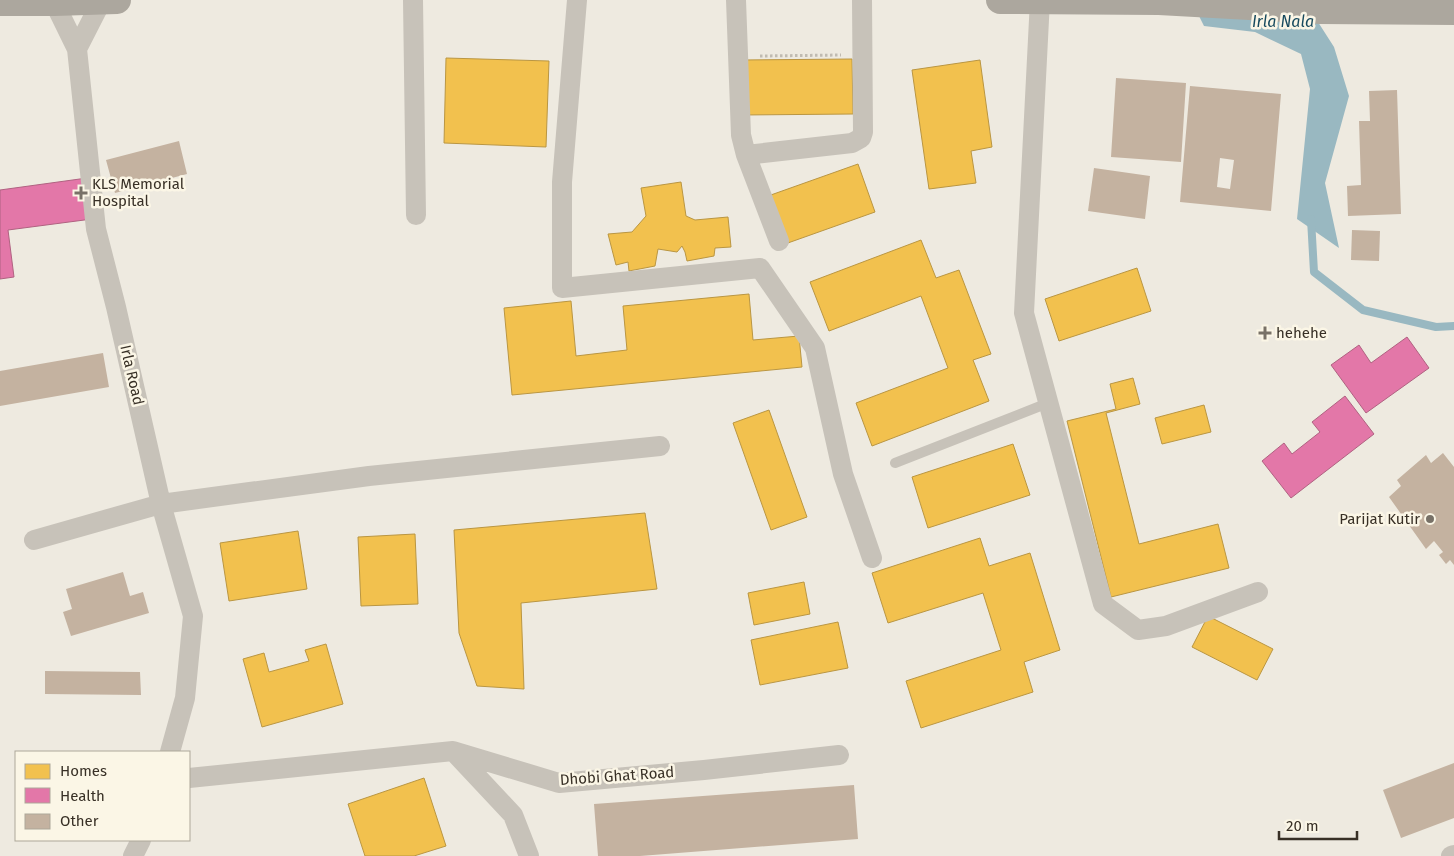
<svg xmlns="http://www.w3.org/2000/svg" width="1454" height="856" font-family="'Fira Sans',sans-serif">
<rect width="100%" height="100%" fill="#eeeae0"/>
<path fill="#99b8c1" d="M1191,0L1318,22L1334,47L1349,96L1325,183L1339,248L1297,219L1310,89L1301,54L1255,32L1204,26Z"/>
<path fill="#f2c14e" stroke="#ba9642" d="M446,58L549,61L546,147L444,143Z
M852,59L853,114L742,115V60Z
M980,60L992,147L971,151L976,183L929,189L912,70Z
M858,164L875,212L785,244L768,196Z
M681,182L686,216L695,220L728,217L731,247L715,248L714,256L687,261L685,252L682,246L677,252L658,249L655,266L629,271L628,262L616,265L608,234L632,232L646,216L641,188Z
M921,240L936,278L959,270L991,354L973,360L989,401L872,446L856,403L948,368L921,296L829,331L810,282Z
M1137,268L1151,311L1059,341L1045,299Z
M749,294L753,340L799,336L802,367L512,395L504,308L571,301L576,356L627,350L623,306Z
M1133,378L1140,404L1106,413L1139,544L1218,524L1229,568L1111,597L1067,421L1116,409L1110,384Z
M1204,405L1211,432L1162,444L1155,418Z
M769,410L807,517L771,530L733,423Z
M1013,444L1030,495L928,528L912,477Z
M645,513L657,589L521,603L524,689L477,686L459,633L454,530Z
M298,531L307,589L229,601L220,543Z
M415,534L418,604L361,606L358,537Z
M980,538L989,566L1030,553L1060,650L1024,662L1033,692L921,728L906,681L1001,650L983,593L888,623L872,573Z
M804,582L810,614L754,625L748,593Z
M1208,616L1273,649L1257,680L1192,647Z
M838,622L848,668L760,685L751,640Z
M326,644L343,704L262,727L243,659L264,653L269,672L309,661L305,650Z
M424,778L446,846L414,856H365L348,804Z"/>
<path fill="#e377a8" stroke="#b06281" d="M87,178L92,219L8,230L14,277L0,279V190Z
M1407,337L1429,368L1366,413L1331,365L1359,345L1371,363Z
M1345,396L1374,434L1291,498L1262,461L1284,443L1292,454L1320,432L1312,422Z"/>
<g fill="none" stroke-linecap="round" stroke-linejoin="round">
<path stroke="#99b8c1" stroke-width="8" d="M1311,219L1314,272L1363,310L1436,327L1454,326"/>
</g>
<path fill="#c4b2a0" fill-rule="evenodd" d="M1116,78L1186,83L1181,162L1111,157Z
M1190,86L1281,94L1271,211L1180,202ZM1220,158L1234,160L1230,189L1217,187Z
M1397,90L1401,214L1348,216L1347,186L1361,185L1359,121H1370L1369,91Z
M179,141L187,174L115,193L106,160Z
M1094,168L1150,176L1145,219L1088,211Z
M1352,230L1380,231L1379,261L1351,260Z
M103,353L109,387L0,406V371Z
M1443,453L1454,467V565L1450,560L1446,564L1439,555L1443,552L1434,541L1426,549L1389,497L1401,486L1397,480L1426,455L1431,463Z
M123,572L130,596L143,592L149,613L71,636L63,612L72,609L66,589Z
M45,671L140,672L141,695L45,694Z
M1454,763V818L1401,838L1383,790Z
M854,785L858,839L640,856H598L594,804Z"/>
<g fill="none" stroke-linecap="round" stroke-linejoin="round">
<path stroke="#c0bbb1" stroke-width="3" stroke-dasharray="2.5 2.5" stroke-linecap="butt" d="M760,56L841,55"/>
<path stroke="#c7c2b9" stroke-width="10" d="M895,463L1048,403"/>
<path stroke="#c7c2b9" stroke-width="20" d="M102,0L77,49L96,229L116,307L161,504L193,616L185,698L170,752
M413,0L416,215
M577,0L562,182V288L760,268L815,348L843,474L872,558
M736,0L741,135L746,155L852,143L861,138L863,132L862,0
M1040,0L1024,313L1103,604L1138,630L1166,626L1258,592
M54,2L77,49
M746,155L779,241
M34,540L161,504L369,476L660,446
M454,752L513,815L529,856
M189,778L453,751L559,783L704,770L839,755
M133,856L141,840
M1451,856L1454,855"/>
<path stroke="#aca79e" stroke-width="28" d="M1000,0L1159,1L1320,10L1454,11
M0,2H54L117,0"/>
</g>
<g fill="#787167" stroke="#fbf6e6" stroke-width="2">
<path d="M78.5 185.5h5v5h5v5h-5v5h-5v-5h-5v-5h5z"/>
<path d="M1262.5 325.5h5v5h5v5h-5v5h-5v-5h-5v-5h5z"/>
<circle cx="1430" cy="519" r="5"/>
</g>
<g text-anchor="middle" dominant-baseline="central" stroke-width="5" stroke-linejoin="round" paint-order="stroke">
<g font-size="15" fill="#383026" stroke="#fbf6e6" text-anchor="start">
<text x="92" y="184">KLS Memorial<tspan x="92" dy="17">Hospital</tspan></text>
<text x="1276" y="333">hehehe</text>
<text x="1420" y="519" text-anchor="end">Parijat Kutir</text>
</g>
<g font-size="15" fill="#383026" stroke="#fbf6e6">
<text transform="translate(132 375) rotate(77)">Irla Road</text>
<text transform="translate(617 776) rotate(-4)">Dhobi Ghat Road</text>
</g>
<g font-size="16" font-style="italic" fill="#174a5e" stroke="#fbf6e6">
<text x="1283" y="21">Irla Nala</text>
</g>
</g>
<rect x="15" y="751" width="175" height="90" fill="#fbf6e6" stroke="#ada799"/>
<rect x="25" y="764" width="25" height="15" fill="#f2c14e" stroke="#ada799"/>
<text x="60" y="776" font-size="15" fill="#383026">Homes</text>
<rect x="25" y="788" width="25" height="15" fill="#e377a8" stroke="#ada799"/>
<text x="60" y="801" font-size="15" fill="#383026">Health</text>
<rect x="25" y="814" width="25" height="15" fill="#c4b2a0" stroke="#ada799"/>
<text x="60" y="826" font-size="15" fill="#383026">Other</text>
<path d="M1279 831v8h78v-8" fill="none" stroke="#383026" stroke-width="2.5"/>
<text x="1286" y="831" font-size="15" fill="#383026" stroke="#fbf6e6" stroke-width="4" paint-order="stroke">20 m</text>
</svg>
